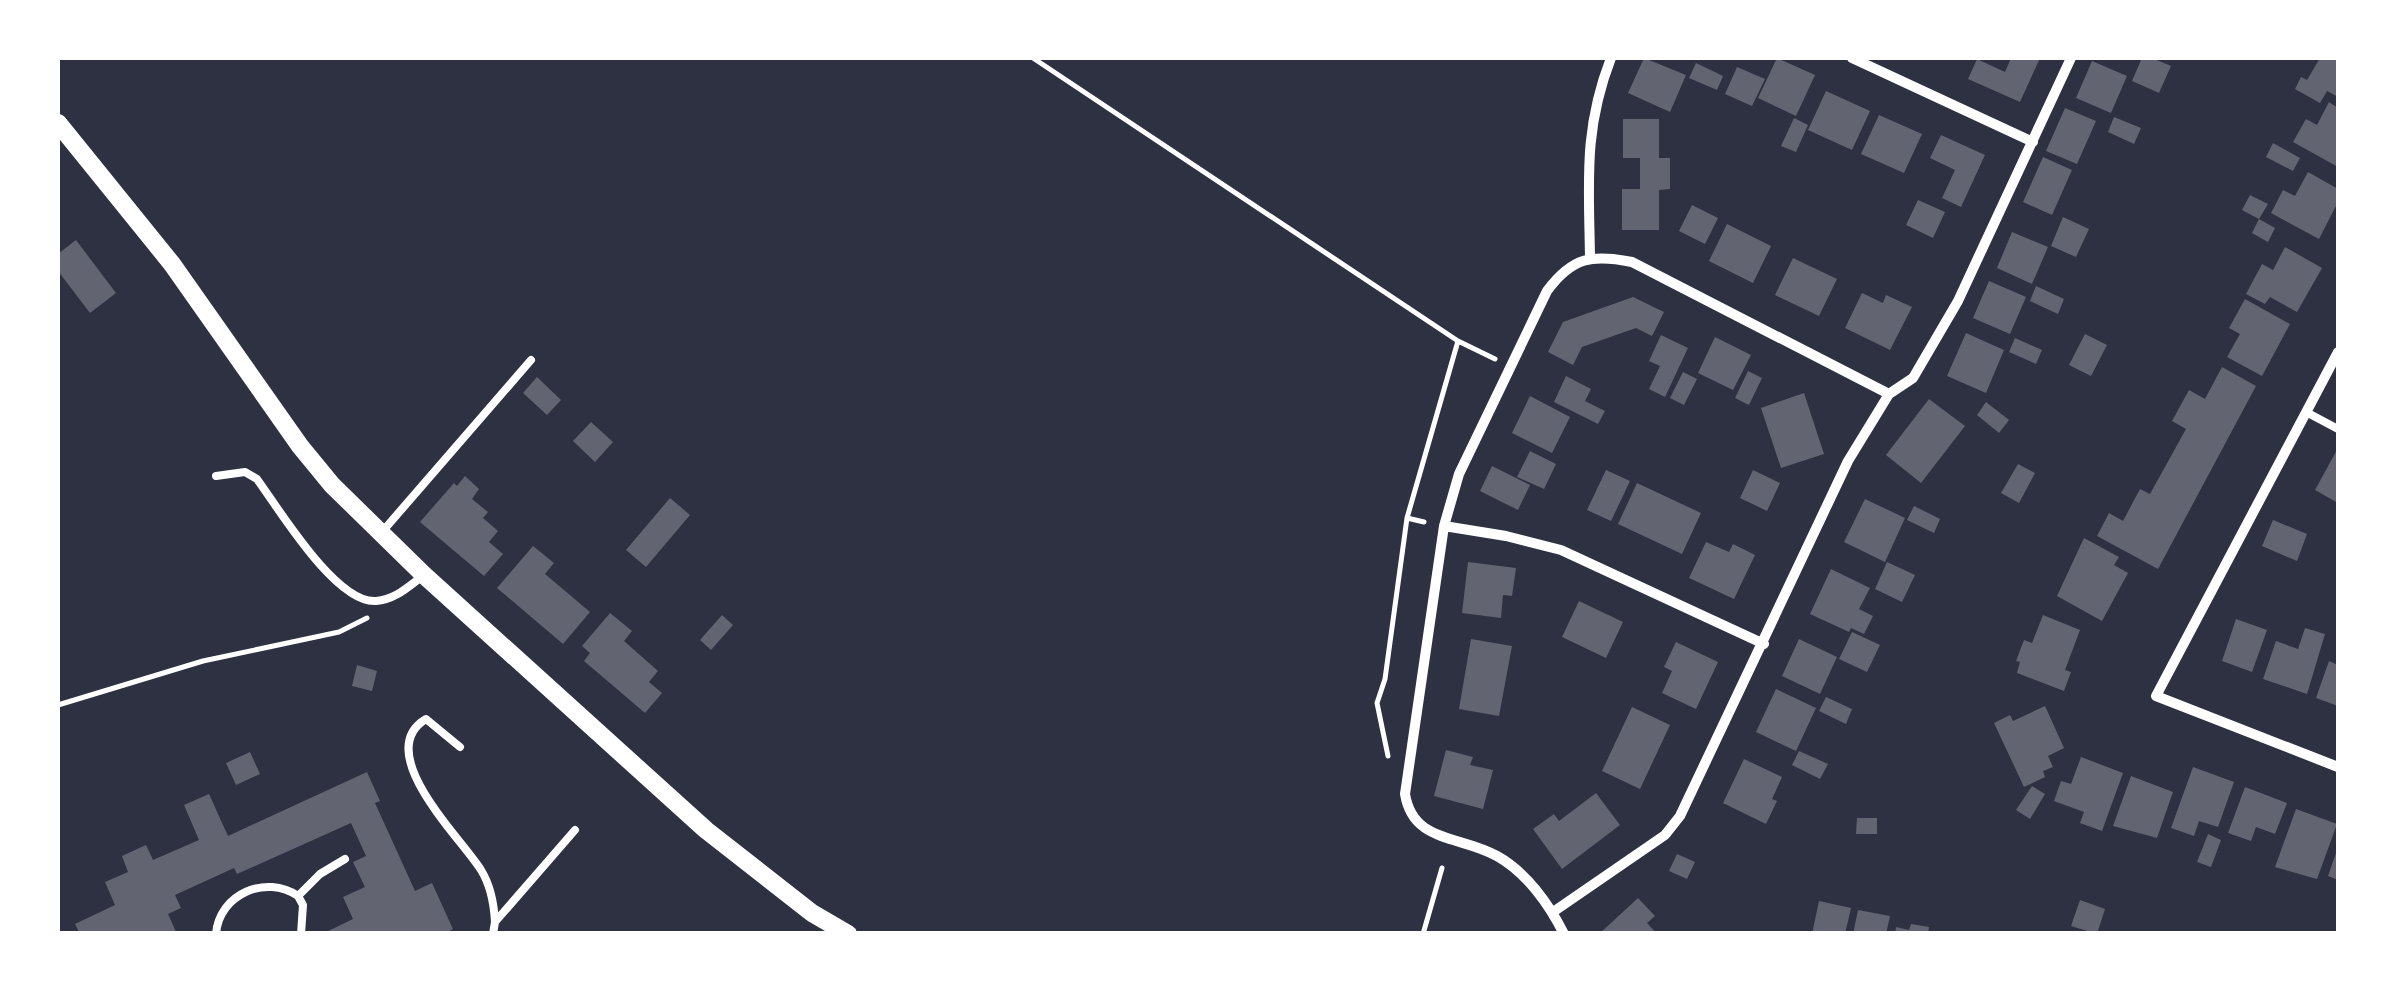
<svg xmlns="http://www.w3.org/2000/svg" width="2396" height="991" font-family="Arial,sans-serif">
<rect width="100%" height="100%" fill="#2d3142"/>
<path fill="#626471" d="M1644,58L1686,75L1670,112L1628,93Z
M1777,58L1815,75L1796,116L1758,98Z
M2011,58H2040L2020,102L1968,79L1977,59L2005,72Z
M2142,58H2152L2171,66L2159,93L2132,81Z
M2320,58H2338V97L2327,91L2320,103L2295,89L2301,77L2307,80Z
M2092,61L2127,76L2111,113L2076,98Z
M1696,63L1723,76L1717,90L1689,78Z
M1737,67L1765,79L1752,106L1725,94Z
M1826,91L1870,111L1852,150L1808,130Z
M2329,102L2338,108V167L2293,142L2306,119L2317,125Z
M2065,108L2096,121L2077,164L2046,151Z
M1879,115L1922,134L1904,173L1861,154Z
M2114,117L2141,128L2134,144L2108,132Z
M1794,118L1808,125L1796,152L1781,146Z
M1623,119H1659V158H1670V189L1659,190V230H1622V189H1640V158H1623Z
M1941,135L1985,155L1961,207L1942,198L1955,170L1930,158Z
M2273,143L2300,158L2293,171L2266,157Z
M2043,157L2072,170L2052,215L2023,202Z
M2308,172L2338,189V202L2319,239L2271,213L2283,190L2295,196Z
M2250,195L2268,204L2259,219L2242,210Z
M1918,200L1945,212L1933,238L1906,225Z
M1692,205L1718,218L1705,244L1679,231Z
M2063,217L2089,229L2076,257L2051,246Z
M2259,219L2275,228L2268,242L2252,233Z
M1727,224L1771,246L1753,283L1709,261Z
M2012,232L2048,247L2032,284L1997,268Z
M76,240L116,293L90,313L58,271V254Z
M2285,247L2322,268L2297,312L2270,297L2265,304L2246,294L2262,264L2273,270Z
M1793,258L1837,279L1819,316L1775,295Z
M1989,281L2026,297L2010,334L1973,318Z
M2036,286L2064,299L2058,314L2030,301Z
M1862,293L1883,303L1886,295L1912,307L1890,350L1845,328Z
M1633,297L1664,312L1652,336L1636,328L1582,347L1573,365L1548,352L1563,322Z
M2245,299L2290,324L2262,376L2227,357L2240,334L2229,328Z
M1966,333L2004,350L1986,393L1947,376Z
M2085,334L2107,345L2091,376L2069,365Z
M1661,335L1688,348L1665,397L1649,389L1660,366L1649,361Z
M1715,337L1751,355L1733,390L1698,373Z
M2015,338L2042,350L2036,364L2009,352Z
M2222,367L2256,386L2158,569L2097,536L2109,513L2123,521L2140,489L2150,494L2186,429L2172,421L2189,390L2205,399Z
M1748,371L1762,378L1749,405L1735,398Z
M1683,372L1697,379L1684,405L1670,398Z
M1566,376L1591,389L1585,401L1605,411L1598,424L1554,402Z
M537,377L561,400L547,415L523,393Z
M1804,393L1824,454L1781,468L1761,408Z
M1530,396L1570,417L1552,453L1512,433Z
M1929,399L1965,426L1921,483L1886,455Z
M1986,402L2009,420L1999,433L1977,415Z
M591,422L613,442L595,462L573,441Z
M2338,448V503L2315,490Z
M1530,451L1556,464L1544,489L1517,477Z
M2018,464L2035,473L2019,503L2001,493Z
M1492,466L1530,485L1518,510L1480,491Z
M1606,470L1630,481L1611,521L1587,510Z
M1753,470L1780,483L1767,511L1740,498Z
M465,476L479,489L472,499L488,512L483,518L498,531L489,542L503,554L484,576L420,522L454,483L457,486Z
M1637,483L1701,513L1682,554L1618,524Z
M670,498L690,515L646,567L626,550Z
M1865,499L1905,518L1885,562L1844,542Z
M1914,506L1940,519L1934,533L1907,520Z
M2273,520L2307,534L2297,561L2262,546Z
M2084,538L2119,557L2114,565L2128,573L2102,621L2057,596Z
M1706,542L1729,552L1733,544L1755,555L1734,599L1689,578Z
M533,546L554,563L545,574L590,612L563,644L497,588Z
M1468,562L1516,568L1512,596L1503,595L1501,618L1462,613Z
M1887,562L1915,575L1902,602L1875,589Z
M1831,569L1870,588L1859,609L1873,616L1864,634L1851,628L1849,632L1810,614Z
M1579,601L1623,622L1606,658L1562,637Z
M610,613L632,631L624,641L658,671L649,682L662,693L645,713L584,661L590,653L582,646Z
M722,615L733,625L711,650L700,640Z
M2043,615L2080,630L2065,670L2071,672L2064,691L2017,673L2020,662L2016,661L2024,640L2032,643Z
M2236,619L2267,630L2252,672L2222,661Z
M2305,628L2325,634L2307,694L2263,679L2276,641L2298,649Z
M1852,632L1880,645L1867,672L1839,659Z
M1471,639L1512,646L1499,716L1459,709Z
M1799,639L1837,657L1820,694L1782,676Z
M1676,642L1718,662L1696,709L1662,693L1672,671L1664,667Z
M2329,661L2338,665V706L2316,698Z
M357,665L377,671L372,691L352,686Z
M1776,689L1816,708L1796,751L1756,732Z
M1826,697L1852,709L1846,724L1819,711Z
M2045,706L2064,748L2048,756L2053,767L2043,771L2045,777L2024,787L1994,723L2010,715L2013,721Z
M1632,707L1670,725L1640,789L1602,771Z
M1446,750L1473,757L1470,765L1493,770L1483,809L1434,796Z
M1799,751L1828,764L1820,779L1792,765Z
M250,752L260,774L236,785L226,763Z
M2081,757L2123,773L2102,831L2080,823L2084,812L2054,801L2061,781L2071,784Z
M1744,759L1782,777L1772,799L1777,801L1766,824L1723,803Z
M2193,767L2234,782L2218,827L2199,821L2194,836L2171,828Z
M367,772L380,801L375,803L415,891L432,883L453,929L444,934H322L353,919L343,897L365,887L353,862L366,856L351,823L237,874L234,868L175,895L181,908L168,914L177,934H80L75,924L115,905L105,882L128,872L122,856L146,845L153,860L199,840L184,805L209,794L228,836Z
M2131,776L2173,792L2157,838L2113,826Z
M2032,786L2045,794L2030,819L2016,810Z
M2245,787L2287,803L2275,834L2256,827L2251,841L2228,833Z
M1596,793L1620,825L1562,869L1533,829L1554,814L1559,821Z
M2296,809L2337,824L2317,879L2275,867Z
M1857,818H1877V834H1856Z
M2208,834L2221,840L2211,867L2197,862Z
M2338,847V880L2328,876Z
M1677,854L1695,862L1687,879L1669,871Z
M1638,898L1655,916L1647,923L1657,934H1599Z
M2080,900L2105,909L2097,934L2071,926Z
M1819,901L1851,908L1845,934H1812Z
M1858,910L1890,916L1886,934H1853Z
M1911,924L1929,927L1928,934H1895L1896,927L1909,930Z"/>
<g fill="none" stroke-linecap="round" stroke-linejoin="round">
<path stroke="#fff" stroke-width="5" d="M1033,58L1458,341L1495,359
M1424,522L1407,518L1458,341
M58,705L203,661L339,632L367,618
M1388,756L1377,703L1385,679L1407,518
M1423,934L1442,868"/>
<path stroke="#fff" stroke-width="8" d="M2306,412L2338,429
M216,476L245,472L257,479C279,509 336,604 376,601C395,600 409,586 424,575
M382,532L531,360
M460,747L426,719C371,752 461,838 481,870C491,886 494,904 495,922
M298,896L320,874L345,859
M216,934C219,894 266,874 298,896L303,905L301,934
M493,934L495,922L575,830"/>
<path stroke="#fff" stroke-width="10" d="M1852,58L2033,142
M1590,258C1589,183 1583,130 1611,58
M2338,352L2156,696L2338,767
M1444,526L1506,536L1561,550L1764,644
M1553,912L1665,835L1680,816L1848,461L1889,394L1913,378L1958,301L2071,58
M1564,934C1549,904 1526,872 1497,856C1459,835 1413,843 1405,794L1444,526L1459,474L1547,291C1572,257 1592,254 1632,262L1889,394"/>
<path stroke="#fff" stroke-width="18" d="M58,123L172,264L300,446L332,485L424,575L706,830L812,913L848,934"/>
</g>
<rect width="2396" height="991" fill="none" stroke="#ffffff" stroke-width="120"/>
</svg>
